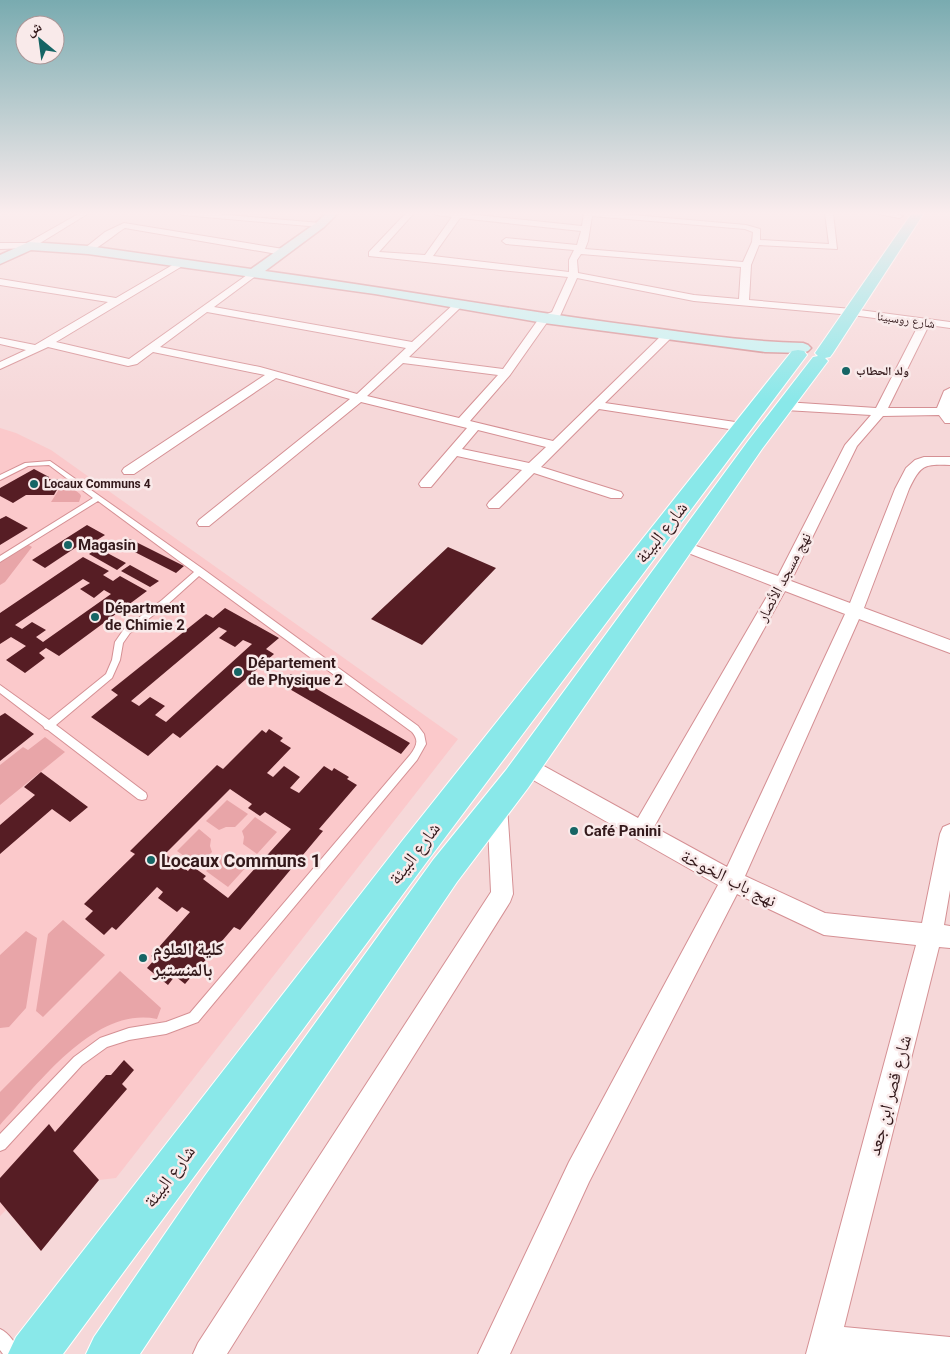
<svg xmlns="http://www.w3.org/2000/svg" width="950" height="1354" font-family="Roboto,'Noto Naskh Arabic',sans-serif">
<rect width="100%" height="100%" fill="#f6d8d9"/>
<path fill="#fbc9cb" d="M0,428L16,433L51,450L458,739L116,1178L99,1180L41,1251L6,1210L0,1216Z"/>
<path fill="#e8a5a8" d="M63,483H66L80,494L81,496L79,502H51Z
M27,544L32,547L5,582L0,585V562Z
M45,737L65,752L0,805V765L23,747L28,750Z
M227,800L248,814L235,827H226L219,830L206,821Z
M255,817L277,832L257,854L243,844L244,837L242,831Z
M199,829L211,839L210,846L212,852L198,866L177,851Z
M235,854L249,864L228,887L206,871L220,857Z
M63,920L105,955L43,1017L36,1011L48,934Z
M26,931L37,938L26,1008L9,1027L0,1028V955Z
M120,971L161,1008L157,1019C94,1006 38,1085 0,1125V1092Z"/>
<path fill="#561d24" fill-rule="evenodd" d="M34,469L49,477L48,479H63L54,495H26L13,503L0,496V488Z
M6,516L28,528L0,545V519Z
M87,525L105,535L86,547L81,544L45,568L32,560Z
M130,539L184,566L176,573L121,545Z
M448,547L496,568L422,645L371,619Z
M98,548L126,563L117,570L89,554Z
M83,557L109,571L103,575L113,581L120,576L147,591L59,656L46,648L39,653L45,658L25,673L6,660L26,646L11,637L0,644V613ZM83,579L90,583L80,589L94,598L104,590L111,594L43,642L36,637L46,630L32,622L22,629L15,625Z
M130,565L159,581L150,587L121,571Z
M225,608L279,638L266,649L274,654L180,738L173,733L148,756L91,717L118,695L111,690L206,614L213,618ZM219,627L227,631L219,638L235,647L243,640L252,644L166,722L155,715L165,706L150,697L139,706L131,701Z
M291,674L410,743L401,754L281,684Z
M5,713L34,734L0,761V716Z
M269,729L283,738L280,741L291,748L267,773L273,777L284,766L300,777L290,788L299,793L324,766L332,771L334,768L349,777L347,779L357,785L319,829L323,831L240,930L234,927L185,984L175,976L168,985L147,968L155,959L151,956L190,912L182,907L177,912L158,898L163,892L157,887L116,930L112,927L104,935L85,919L93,911L84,904L135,854L130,851L217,765L223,769L262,730L266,733ZM230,789L252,804L248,808L260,816L265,812L291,829L228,898L203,879L206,876L192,866L188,871L165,854Z
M41,772L88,807L70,822L52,809L0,854V825L35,795L24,787Z
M124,1060L134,1070L122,1084L127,1089L73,1151L99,1180L41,1251L0,1202V1178L49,1124L55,1132L106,1075H111Z"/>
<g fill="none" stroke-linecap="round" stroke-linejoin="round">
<g stroke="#d59094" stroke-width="2">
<path id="lane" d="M50,461L203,569L418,726L424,734L426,744L417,760L198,1022L166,1034L129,1040L107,1047L82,1065L5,1149L0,1151V1134L74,1057L100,1038L129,1028L166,1022L190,1013L410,755C417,746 419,740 412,732L199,576L168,604L130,633L123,643L120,660L112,678L56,725L146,793L147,796L146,799L142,800L138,799L48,730L45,729L43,726L0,693V685L49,720L106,674L112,660L115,642L124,629L162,600L194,572L98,501L0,562V556L93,498L49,465L28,466L0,480V475L25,463Z
M0,1329C9,1333 17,1345 21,1354H3L0,1350Z"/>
</g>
<g stroke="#d59094" stroke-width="2">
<path id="street" d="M80,213H89L32,248L0,249V243H27Z
M179,213H206L320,223L324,225L320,227L183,215Z
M406,213H414L379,252L425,255L452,217L437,215L433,213H458L582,226L584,213H610L746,225L760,229V240L829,244L825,213H833L837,249L759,245L751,265L749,300L852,309L950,322V328L929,325L888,408H937L944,391L950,388V423H945L939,415L883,416L857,446L791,581L850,603L895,489L906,468L915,460L924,457H950V465C923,464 921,465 909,489L864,608L950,640V653L859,619L745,876L825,913L922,923L940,834L943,827L950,824V890L944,925L950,926V948L939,947L844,1327L950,1337V1354H806L916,945L824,935L737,894L589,1182L510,1354H478L569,1162L718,885L519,772L516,766L519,760L526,758L533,760L638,818L773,586L678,549L676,546L678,543H688L778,576L845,445L871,415L785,410L779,406L785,402L876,408L919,324L852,315L694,301L577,278L560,316L548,321L510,375L470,421L553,441L664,333L668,332L673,335L672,337L605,403L742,423L748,427L746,430L742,431L599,409L541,467L621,492L623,495L621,498H611L534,473L499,508H489L487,505L489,502L522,470L457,456L431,487H421L419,484L421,481L467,428L361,402L209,526H199L197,523L199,520L350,399L276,378L134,474H124L122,471L124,468L265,375L153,352L137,364L128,366L48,347L0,369V362L26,350L0,344V338L35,345L108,302L0,285V279L116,298L181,260L184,261V265L56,342L129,359L254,270L257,271V275L214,307L412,342L454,304L457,303L462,306L460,308L409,357L503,369L540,317L552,312L568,277L369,256V252ZM592,216L745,229L753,232L752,242L743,262L585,249L588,241ZM460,218L581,231L577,245L506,238L502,241L506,244L574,250L569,260V272L433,256ZM581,254L741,267L739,299L694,295L578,273L577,260ZM207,312L406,348L357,394L260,367L160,347ZM403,363L498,375L459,418L367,396ZM478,430L546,447L529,463L462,449ZM785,591L845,614L727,867L654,827Z
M874,213H892L903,216L899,218Z
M124,223L283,249L287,252L283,255L125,228C116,233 94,253 85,252V248L105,232Z
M497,797L504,800L507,806L513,894L510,902L227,1354H193L198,1343L491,892L487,806L490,800Z"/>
</g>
<g stroke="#d59094" stroke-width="3">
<path id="secondary" d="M326,213H338L324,227L265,271C392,288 518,311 645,327C697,334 750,342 803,343L808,345L811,348L808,351L803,353L765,352L544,323L375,294L88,254L31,250L0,264V255L29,242L88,246L251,269L316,223Z"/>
</g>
<g stroke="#fff" stroke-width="2">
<path id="primary" d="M912,213H924L833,353L830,357L825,358L828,361L762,449L528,788L457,882L236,1209L140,1354H86L94,1337L204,1177L433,860L506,770L748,441L813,357L818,356L815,353Z
M798,350L804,351L807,355L426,863L63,1354H8L16,1337L402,841L792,351Z"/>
</g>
<use href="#lane" fill="#fff" fill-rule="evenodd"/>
<use href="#street" fill="#fff" fill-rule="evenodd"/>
<use href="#secondary" fill="#c4f4f4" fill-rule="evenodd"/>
<use href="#primary" fill="#89e8e9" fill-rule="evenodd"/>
</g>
<linearGradient id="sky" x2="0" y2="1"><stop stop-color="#79abb0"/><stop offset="0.53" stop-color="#fbedee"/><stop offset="1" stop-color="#fbedee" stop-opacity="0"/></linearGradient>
<rect width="950" height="402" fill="url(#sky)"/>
<g fill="#166565" stroke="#f9eaea" stroke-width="2">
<circle cx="846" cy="371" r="5"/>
<circle cx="34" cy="484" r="5"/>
<circle cx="68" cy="545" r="5"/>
<circle cx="95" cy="617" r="5"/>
<circle cx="238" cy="672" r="5"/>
<circle cx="574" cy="831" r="5"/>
<circle cx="151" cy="860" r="5"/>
<circle cx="143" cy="958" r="5"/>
</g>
<g text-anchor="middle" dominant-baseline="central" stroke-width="5" stroke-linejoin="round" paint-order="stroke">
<g font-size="12" fill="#33191b" stroke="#f9eaea">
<text transform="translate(906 320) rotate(8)">شارع روسبينا</text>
</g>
<g font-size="12" font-weight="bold" fill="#33191b" stroke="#f9eaea" text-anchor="start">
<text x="856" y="371">ولد الحطاب</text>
<text x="44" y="484">Locaux Communs 4</text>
</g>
<g font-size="15" font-weight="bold" fill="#33191b" stroke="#f9eaea" text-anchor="start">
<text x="78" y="545">Magasin</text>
<text x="105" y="608">Départment<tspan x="105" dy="17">de Chimie 2</tspan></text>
<text x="248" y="663">Département<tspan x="248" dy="17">de Physique 2</tspan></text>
<text x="584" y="831">Café Panini</text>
</g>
<g font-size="15" fill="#33191b" stroke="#f9eaea">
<text transform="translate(784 577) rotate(-62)">نهج مسجد الأنصار</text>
</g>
<g font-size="18" fill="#33191b" stroke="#f9eaea">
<text transform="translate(661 532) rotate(-52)">شارع البيئة</text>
<text transform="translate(414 853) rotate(-53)">شارع البيئة</text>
<text transform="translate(729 878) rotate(27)">نهج باب الخوخة</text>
<text transform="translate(889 1095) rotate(-75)">شارع قصر ابن جعد</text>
<text transform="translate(169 1176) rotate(-53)">شارع البيئة</text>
</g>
<g font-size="18" font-weight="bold" fill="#33191b" stroke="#f9eaea" text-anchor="start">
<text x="161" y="860">Locaux Communs 1</text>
<text x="153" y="948">كلية العلوم<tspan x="153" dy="21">بالمنستير</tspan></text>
</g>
</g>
<g transform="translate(40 40) rotate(331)"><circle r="24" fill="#f9eaea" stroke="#aa9697"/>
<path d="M0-4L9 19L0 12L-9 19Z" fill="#166565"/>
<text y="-8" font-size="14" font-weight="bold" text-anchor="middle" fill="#33191b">ش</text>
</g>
</svg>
